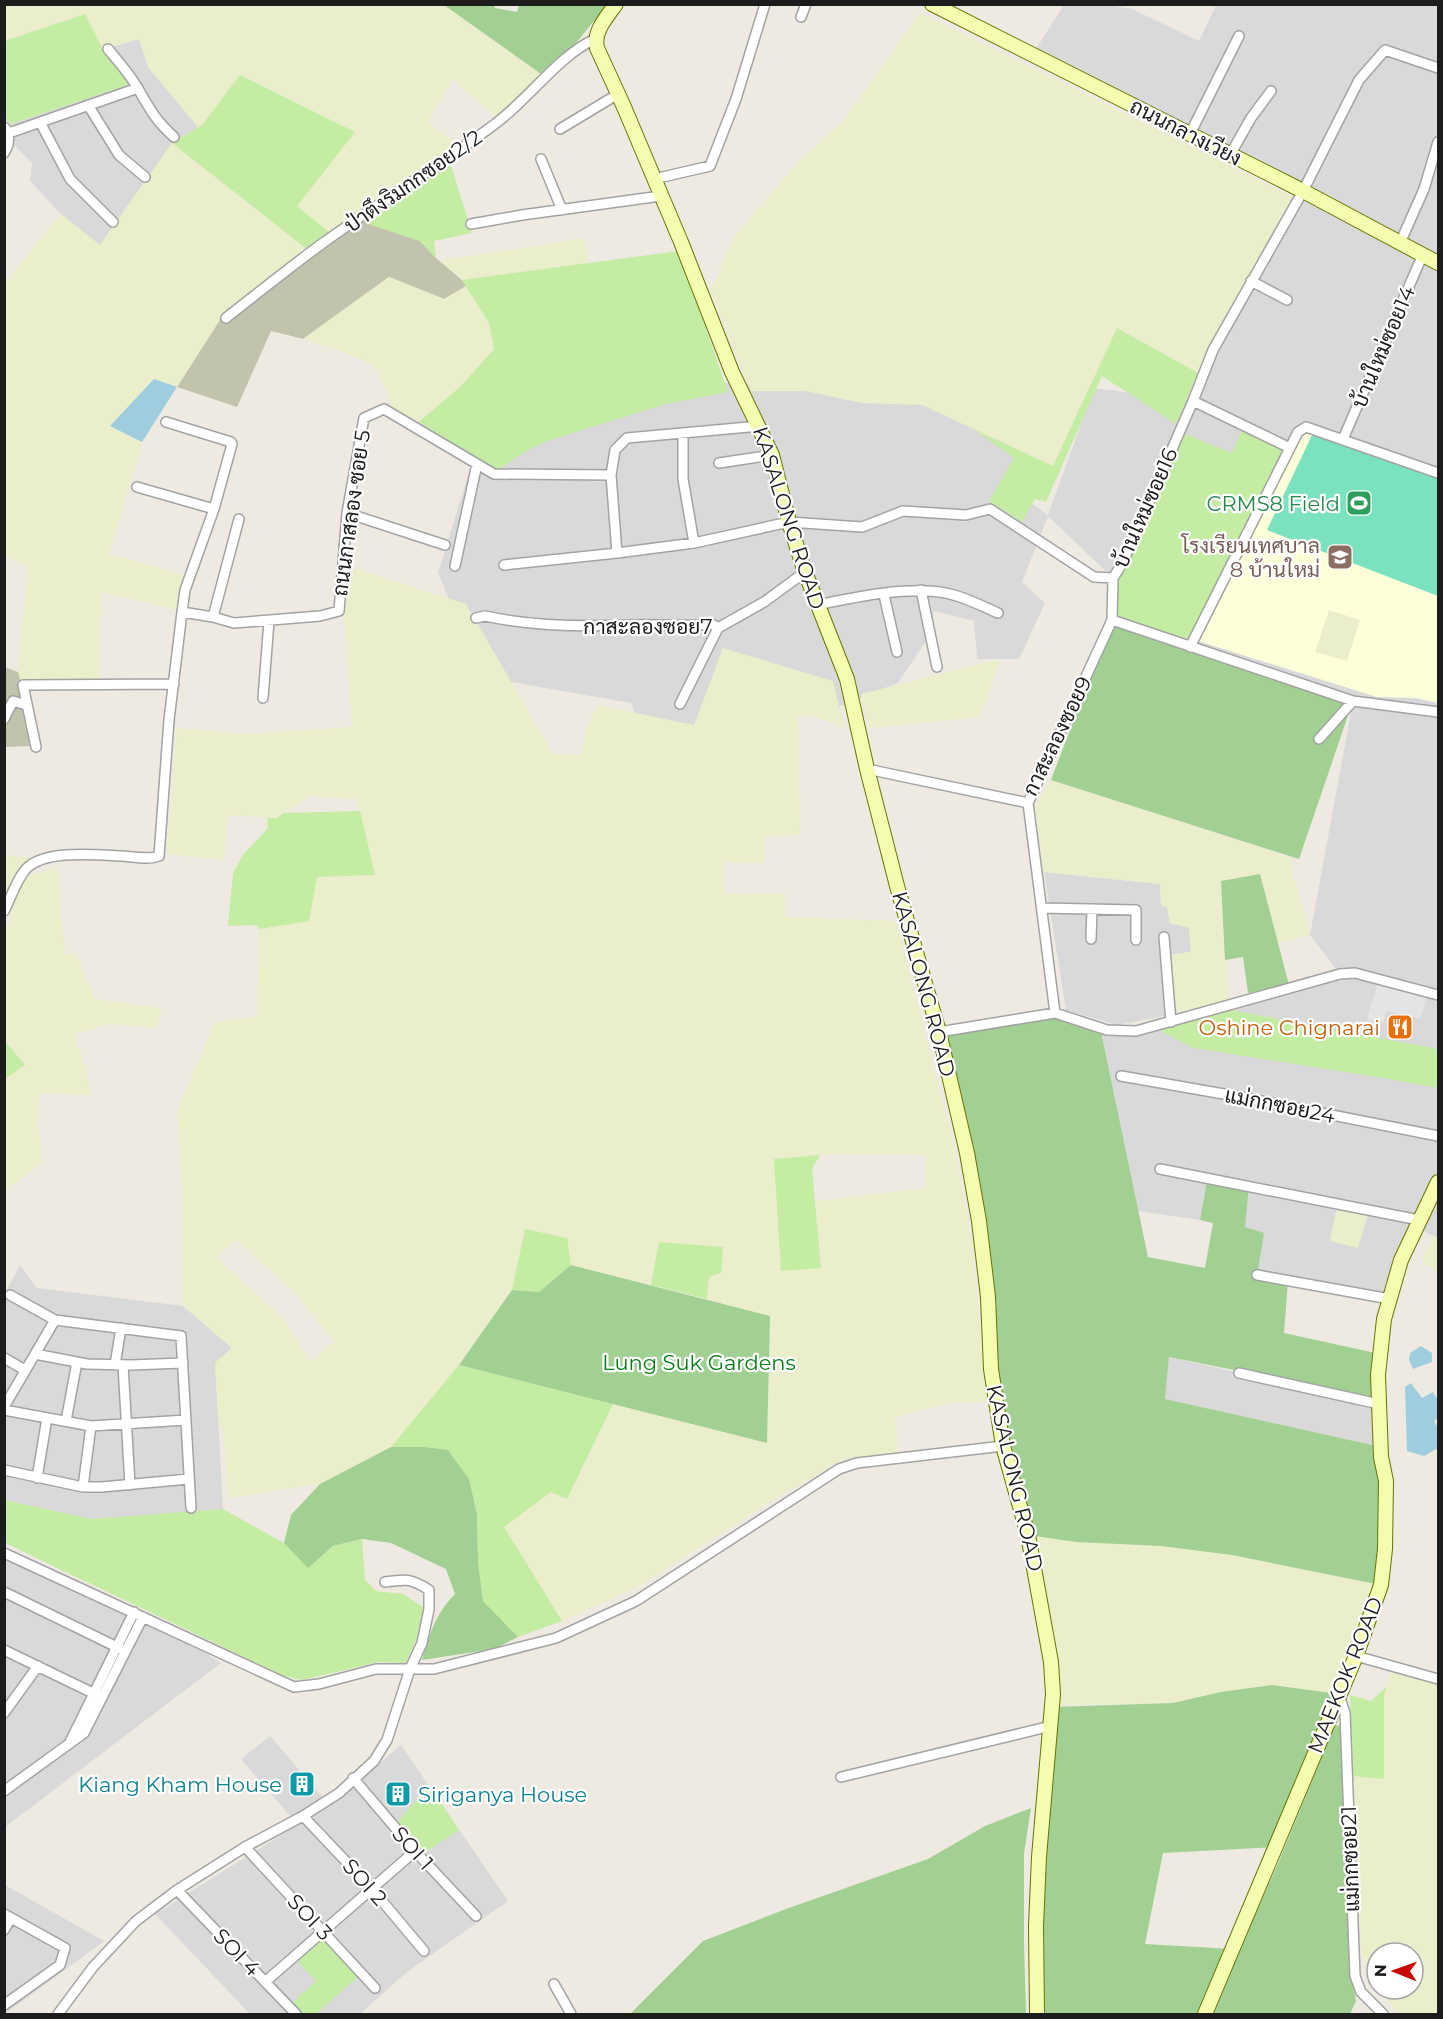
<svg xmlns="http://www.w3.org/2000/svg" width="1443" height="2019" font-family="Montserrat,Sarabun,sans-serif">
<rect width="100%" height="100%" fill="#eeeae1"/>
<path fill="#dad9d9" d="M1064,5H1108L1132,9L1199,41L1216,5H1438V1238L1416,1228L1390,1299L1257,1275L1244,1228L1249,1187L1208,1182L1200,1220L1138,1211L1100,1027L1121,1032L1340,974L1310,935L1353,701L1190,647L1113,578L1048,516L1022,582L1045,603L1019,659H977L974,621L934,611L928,638L898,683L833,709L737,659L705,733L640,726L631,703L482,677L438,573L474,456L710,383L905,385L1033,444L1012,489L1048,515L1094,388L1193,401L1303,192L1032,55Z
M139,39L148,67L198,127L172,143L100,246L61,214L30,181L32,163L13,144L10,124L129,84L103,49Z
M1044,872L1160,884L1161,905L1167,907L1170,923L1189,927L1191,952L1169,955L1175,1014L1117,1025L1066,1010Z
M20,1265L37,1288L183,1306L232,1348L215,1363L223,1509L92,1519L5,1500V1293Z
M1169,1357L1379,1404L1381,1447L1165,1399Z
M5,1558L204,1652L221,1663L5,1827Z
M270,1736L324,1799L292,1818L241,1759Z
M401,1745L508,1901L407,1972L360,2014H250L155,1914L329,1805Z
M5,1885L104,1941L5,2014Z"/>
<path fill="#fdffd9" d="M1306,427L1438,473V703L1416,698L1377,697L1198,641Z"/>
<path fill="#c2c3ac" d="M364,221L420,241L436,258L462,280L466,286L444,299L389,277L303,339L271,331L237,407L177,387L223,315Z
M4,667L18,672L23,685L32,746L5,747Z"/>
<path fill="#eaeeca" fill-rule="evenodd" d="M4,5H444L544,76L497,118L452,79L428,123L459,145L331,234L297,206L354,132L240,76L202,125L198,127L148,67L139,39L103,49L85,14L5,41Z
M920,13L1294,197L1198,373L1117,328L1053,466L922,405L862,403L805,391H751L711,291L732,240L796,164L844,120Z
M172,143L308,250L223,315L177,387L154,379L111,425L142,442L109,554L184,575L178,610L101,592L99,681L21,683L18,672L28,567L5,556V283L61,214L100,245Z
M584,238L588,263L462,280L440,261Z
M389,277L444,299L466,287L489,323L494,349L462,385L419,422L392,408L386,389L372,364L341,351L303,339Z
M347,566L466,604L553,754L582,755L585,732L597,705L694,725L723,648L833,681L844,727L812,716L798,715L800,835L765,836V863L724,862V893L785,894V917L896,921L956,1155L972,1245L987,1402L949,1403L895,1417L898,1454L843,1459L773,1500L639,1586L562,1621L503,1527L551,1492L567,1499L613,1404L767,1443L770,1317L707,1299L709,1276L659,1242L651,1285L571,1265L567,1238L525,1229L512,1290L459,1365L391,1447L320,1484L228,1498L223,1426H219L215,1363L232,1348L183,1306V1192L177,1111L215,1022L257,1017L259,929L309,921L317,877L375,875L357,799L310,796L277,818L228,815L224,860L167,854L177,728L246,734L352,727L344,613ZM820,1155H926L925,1188L816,1201L821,1268L774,1159ZM236,1240L296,1294L334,1342L310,1361L284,1320L216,1257Z
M1329,610L1360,620L1347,661L1315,652Z
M1000,659L980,717L870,728L861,694Z
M1051,780L1292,858L1291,868L1310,935L1277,943L1260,874L1221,881L1228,1002L1175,1014L1169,955L1191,952L1189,928L1170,923L1167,907L1161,906L1160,884L1044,872L1035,808Z
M5,855L32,858L27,876L57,867L65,954H76L95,999L161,1008L157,1028L110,1024L75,1034L92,1095L41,1093L36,1110L42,1162L5,1192V1079L25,1064L5,1040V934L12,917L5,914Z
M1337,1206L1368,1214L1358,1248L1330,1241Z
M1433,1235L1438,1238V1270L1421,1263Z
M1037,1536L1161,1546L1232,1555L1381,1585L1339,1694L1272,1685L1221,1692L1173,1703L1060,1705Z
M1393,1667L1438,1679V2014H1399L1380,1989H1413V1953H1377V1985L1370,1975L1361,1954L1352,1776L1384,1779V1695Z"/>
<path fill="#c4eca3" d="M85,14L103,49L130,84L10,124L5,118L4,41Z
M240,75L355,132L297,206L331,234L308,250L172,143L202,125Z
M450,162L472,233L434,241L436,258L420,241L371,225L367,222Z
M679,251L728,392L666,404L547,441L526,451L496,471L419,422L462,385L494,349L489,323L462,280Z
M1117,328L1198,373L1176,424L1102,376L1046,502L1035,499L1022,522L989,501L1014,458L973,429L1053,466Z
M1244,425L1290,448L1190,647L1112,620L1113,578L1180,432L1232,453Z
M360,811L375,875L317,877L309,921L259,929L257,925L228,926L233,873L243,855L268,828L267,818H277L284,813Z
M1220,1008L1438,1049V1088L1389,1079L1194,1048L1153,1027Z
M4,1040L25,1065L5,1079H4Z
M820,1155L812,1169L821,1268L781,1271L774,1159Z
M525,1229L567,1238L571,1265L539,1292L512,1290Z
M659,1242L723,1247L721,1273L709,1277L707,1299L651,1285Z
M459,1365L613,1404L567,1499L551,1492L504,1527L562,1621L518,1637L483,1601L478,1562L477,1514L469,1479L448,1450L425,1447H391Z
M4,1500L92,1519L223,1509L284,1543L308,1567L334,1546L362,1539L365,1580L376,1591L403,1594L423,1607L420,1631L406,1663L379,1662L302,1680L284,1676L5,1543Z
M1387,1686L1384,1695V1779L1352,1776L1350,1695L1371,1701Z
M429,1785L459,1830L423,1854L396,1824Z
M321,1938L359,1976L316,2014H300L291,2004L316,1981L298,1962Z"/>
<path fill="#a2d093" d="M444,5H494L495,8L517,12L519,5H607L576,43L544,76Z
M1112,620L1353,701L1299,859L1051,780Z
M1260,874L1289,985L1248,993L1243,957L1225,960L1221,881Z
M1055,1013L1100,1027L1148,1257L1205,1268L1213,1223L1200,1220L1207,1182L1249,1186L1245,1227L1264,1233L1257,1275L1288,1281L1284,1333L1380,1354L1379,1399L1169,1357L1165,1399L1381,1447V1585L1232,1555L1161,1546L1076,1542L1028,1535L1012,1479L989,1306L939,1032Z
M571,1265L770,1316L767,1443L459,1365L512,1290L539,1292Z
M391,1447H425L448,1450L469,1479L477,1514L478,1562L483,1601L518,1637L494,1649L422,1660C431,1632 434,1616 455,1594L446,1569L391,1543L362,1539L333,1546L308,1568L284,1543L291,1515L320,1484Z
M1272,1685L1339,1694L1275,1847L1163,1853L1145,1944L1232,1949L1204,2014H1037L1052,1707L1173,1703L1221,1692Z
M1335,1725L1342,1726L1349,1960L1356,2001L1350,2014H1210L1277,1866Z
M1031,1808L1024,1853V1944L1026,2014H630L703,1941L786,1909L928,1859L985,1826Z"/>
<path fill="#7ae2be" d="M1313,433L1438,476V596L1267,530Z"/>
<path fill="#e4e4e4" d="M1379,979L1428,992L1420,1019L1386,1011L1383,1023L1367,1019Z"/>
<path fill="#9ecdde" d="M154,379L177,387L142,442L110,426Z
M1421,1346L1432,1353V1362L1413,1369L1409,1360L1410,1353Z
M1411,1383L1422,1398L1433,1392L1438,1400V1418L1434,1421L1438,1428V1448L1424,1456L1407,1451L1405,1387Z"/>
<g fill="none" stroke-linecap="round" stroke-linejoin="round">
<g stroke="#a3a3a3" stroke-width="12">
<path id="street" d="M801,17L806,4
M108,49C118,61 129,73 137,87C150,109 155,120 174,137
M88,105L119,155L145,177
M40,122L70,179L113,222
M4,127L9,133L8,145L4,153
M560,129L618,94
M9,133L138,88
M1190,134L1239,36
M1230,155L1251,118L1271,91
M541,159L562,210
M654,179L710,166L736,99L765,4
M471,224L522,215L661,196
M1400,243L1424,189L1438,142
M1251,281L1287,300
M226,318C258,293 290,267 323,243C380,202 439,166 495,124C529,99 558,56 595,39
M1193,401L1290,448
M166,422L231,442L232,444L214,509L185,590L182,612
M683,435V479L694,543
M1343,439L1423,254
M719,463L772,455
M611,475L615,450L627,438L760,426
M137,487L214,509
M347,513L445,545
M504,565L617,553
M455,566L477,464
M921,590L937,667
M884,595L897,652
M817,605C855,597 912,585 950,594C967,598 982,606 998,613
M213,617L239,519
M476,618L485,616C531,626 581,627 628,625C656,624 684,627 712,624L718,628L764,602L805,572
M1112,620L1353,701L1438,712
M1190,647L1298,432L1306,427L1438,473
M263,698L269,621
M680,704L718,628
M4,719L13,701L23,704
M1319,739L1353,701
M36,747L23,685L174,684
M867,769L1028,803L1112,620L1113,578
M1028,803L1055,1013
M1042,908L1136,910V940
M4,911C11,898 16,880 26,869C45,849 97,855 122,856C134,857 149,860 159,856L169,720L182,612L213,617L234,623L320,616L339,611L347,513L364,418L384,409L494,474L611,475L617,553L694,543L789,522L862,527L903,511L966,515L990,509L1094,577L1113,578L1122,564L1193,401L1213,350L1303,191L1359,80L1385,50L1438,68
M1164,937L1171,1022
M1091,939L1092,909
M939,1032L1055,1013L1107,1030L1136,1031L1340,974L1355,973L1438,995
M1121,1076L1241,1097L1438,1136
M1160,1169L1419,1220
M1257,1275L1390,1299
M10,1295L55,1320L181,1336L191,1508
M35,1354L87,1364L131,1365L183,1363
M4,1358L25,1370
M115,1365L121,1328
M123,1365L130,1485
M1239,1373L1379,1404
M4,1407L55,1320
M4,1410L91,1426L186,1420
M66,1421L77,1362
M4,1470L83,1487H102L189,1479
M37,1478L47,1418
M83,1487L91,1426
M4,1553L294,1687L319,1684L376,1669H434L556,1638L636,1601L839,1469L857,1463L1003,1446
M4,1592L121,1649
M4,1650L97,1695
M1356,1656L1438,1679
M1339,1695L1345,1713L1355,1976L1361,1992L1383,2014
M4,1713L38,1666
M70,1742L134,1612
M841,1777L1051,1726
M353,1778L415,1851L476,1916
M4,1791L84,1733L143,1617
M303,1816L372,1889L424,1951
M245,1847L375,1988
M177,1890L296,2014
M4,1914L65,1948L60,1965L4,2005
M4,1930L11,1918
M265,1982L415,1851
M554,1984L571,2014
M58,2014L93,1967L136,1921L177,1890L245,1847L303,1816L339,1793L374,1761L387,1740L410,1669L422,1643L429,1609V1590C411,1578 405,1579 385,1582"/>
</g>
<g stroke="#647600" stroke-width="16">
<path id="secondary" d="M616,4C607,17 593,31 597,48L624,107L681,242L732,372L772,455L789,522L805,572L847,679L867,769L897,886L939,1032L967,1153L979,1221L988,1297L991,1369L1003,1446L1028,1535L1051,1662L1053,1694L1039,1857L1036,1926L1037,2014
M932,4L1303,191L1438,263
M1205,2014L1356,1656L1381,1585L1385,1549L1386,1481L1381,1457L1378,1375L1384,1319L1401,1260L1438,1182"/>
</g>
<use href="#street" stroke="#fff" stroke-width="9"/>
<use href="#secondary" stroke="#f5fcb0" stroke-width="14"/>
</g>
<defs>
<g id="stadium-square" transform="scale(1.35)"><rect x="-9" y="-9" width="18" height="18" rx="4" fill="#2e9e5b" stroke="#fff"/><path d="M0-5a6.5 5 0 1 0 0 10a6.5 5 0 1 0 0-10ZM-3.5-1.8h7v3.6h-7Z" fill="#fff"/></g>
<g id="school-square" transform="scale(1.35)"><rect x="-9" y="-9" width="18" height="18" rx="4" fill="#8d6e63" stroke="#fff"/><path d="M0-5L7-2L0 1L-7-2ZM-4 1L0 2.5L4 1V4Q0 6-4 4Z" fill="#fff"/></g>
<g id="restaurant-square" transform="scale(1.35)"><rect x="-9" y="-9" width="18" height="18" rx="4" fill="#e8710a" stroke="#fff"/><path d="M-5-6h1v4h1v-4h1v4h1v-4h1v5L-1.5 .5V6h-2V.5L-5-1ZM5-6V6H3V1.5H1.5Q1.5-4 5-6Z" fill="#fff"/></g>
<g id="building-square" transform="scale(1.35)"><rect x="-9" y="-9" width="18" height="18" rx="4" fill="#0f9aa8" stroke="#fff"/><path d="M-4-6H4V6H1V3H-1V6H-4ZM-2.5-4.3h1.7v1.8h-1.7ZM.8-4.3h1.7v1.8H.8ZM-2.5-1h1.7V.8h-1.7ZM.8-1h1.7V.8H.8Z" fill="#fff"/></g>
</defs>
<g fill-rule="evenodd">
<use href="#stadium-square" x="1359" y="503"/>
<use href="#school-square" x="1340" y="557"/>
<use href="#restaurant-square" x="1400" y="1027"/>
<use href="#building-square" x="302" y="1784"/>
<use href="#building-square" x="398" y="1794"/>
</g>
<g text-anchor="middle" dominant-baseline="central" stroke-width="4.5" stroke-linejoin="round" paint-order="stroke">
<g font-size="21" fill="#1c1c1c" stroke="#fff">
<text transform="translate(1186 132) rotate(27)">ถนนกลางเวียง</text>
<text transform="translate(413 181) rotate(-35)">ป่าตึงริมกกซอย2/2</text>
<text transform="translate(1383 347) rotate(-67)">บ้านใหม่ซอย14</text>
<text transform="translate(1145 508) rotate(-66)">บ้านใหม่ซอย16</text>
<text transform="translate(351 513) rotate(-82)">ถนนกาสลอง ซอย 5</text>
<text transform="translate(789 518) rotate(72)">KASALONG ROAD</text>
<text x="648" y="626">กาสะลองซอย7</text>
<text transform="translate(1057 736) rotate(-64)">กาสะลองซอย9</text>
<text transform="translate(924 984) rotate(75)">KASALONG ROAD</text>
<text transform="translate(1280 1105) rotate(11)">แม่กกซอย24</text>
<text transform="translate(1015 1478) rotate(77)">KASALONG ROAD</text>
<text transform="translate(1345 1675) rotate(-68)">MAEKOK ROAD</text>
<text transform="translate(413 1848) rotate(48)">SOI 1</text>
<text transform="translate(1350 1859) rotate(-92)">แม่กกซอย21</text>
<text transform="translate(365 1882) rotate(48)">SOI 2</text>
<text transform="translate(310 1917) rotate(47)">SOI 3</text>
<text transform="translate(237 1952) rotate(46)">SOI 4</text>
</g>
<g font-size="21" fill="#27864d" stroke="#fff" text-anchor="end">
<text x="1340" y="503">CRMS8 Field</text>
</g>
<g font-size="21" fill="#785e54" stroke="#fff" text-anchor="end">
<text x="1320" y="545">โรงเรียนเทศบาล<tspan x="1320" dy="24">8 บ้านใหม่</tspan></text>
</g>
<g font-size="21" fill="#c56008" stroke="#fff" text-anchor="end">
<text x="1380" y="1027">Oshine Chignarai</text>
</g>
<g font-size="21" fill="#067e15" stroke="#fff">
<text x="699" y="1362">Lung Suk Gardens</text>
</g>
<g font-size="21" fill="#0d838f" stroke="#fff" text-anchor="end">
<text x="282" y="1784">Kiang Kham House</text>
<text x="418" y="1794" text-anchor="start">Siriganya House</text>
</g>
</g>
<rect width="1443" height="2019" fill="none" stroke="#1c1c1c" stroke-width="12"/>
<g transform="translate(1395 1971) rotate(271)"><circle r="28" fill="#ffffff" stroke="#a4a4a4" stroke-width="1.5"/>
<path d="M0-4.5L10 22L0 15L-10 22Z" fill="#c80800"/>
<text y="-9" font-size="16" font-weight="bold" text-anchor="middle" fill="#1c1c1c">N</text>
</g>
</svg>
